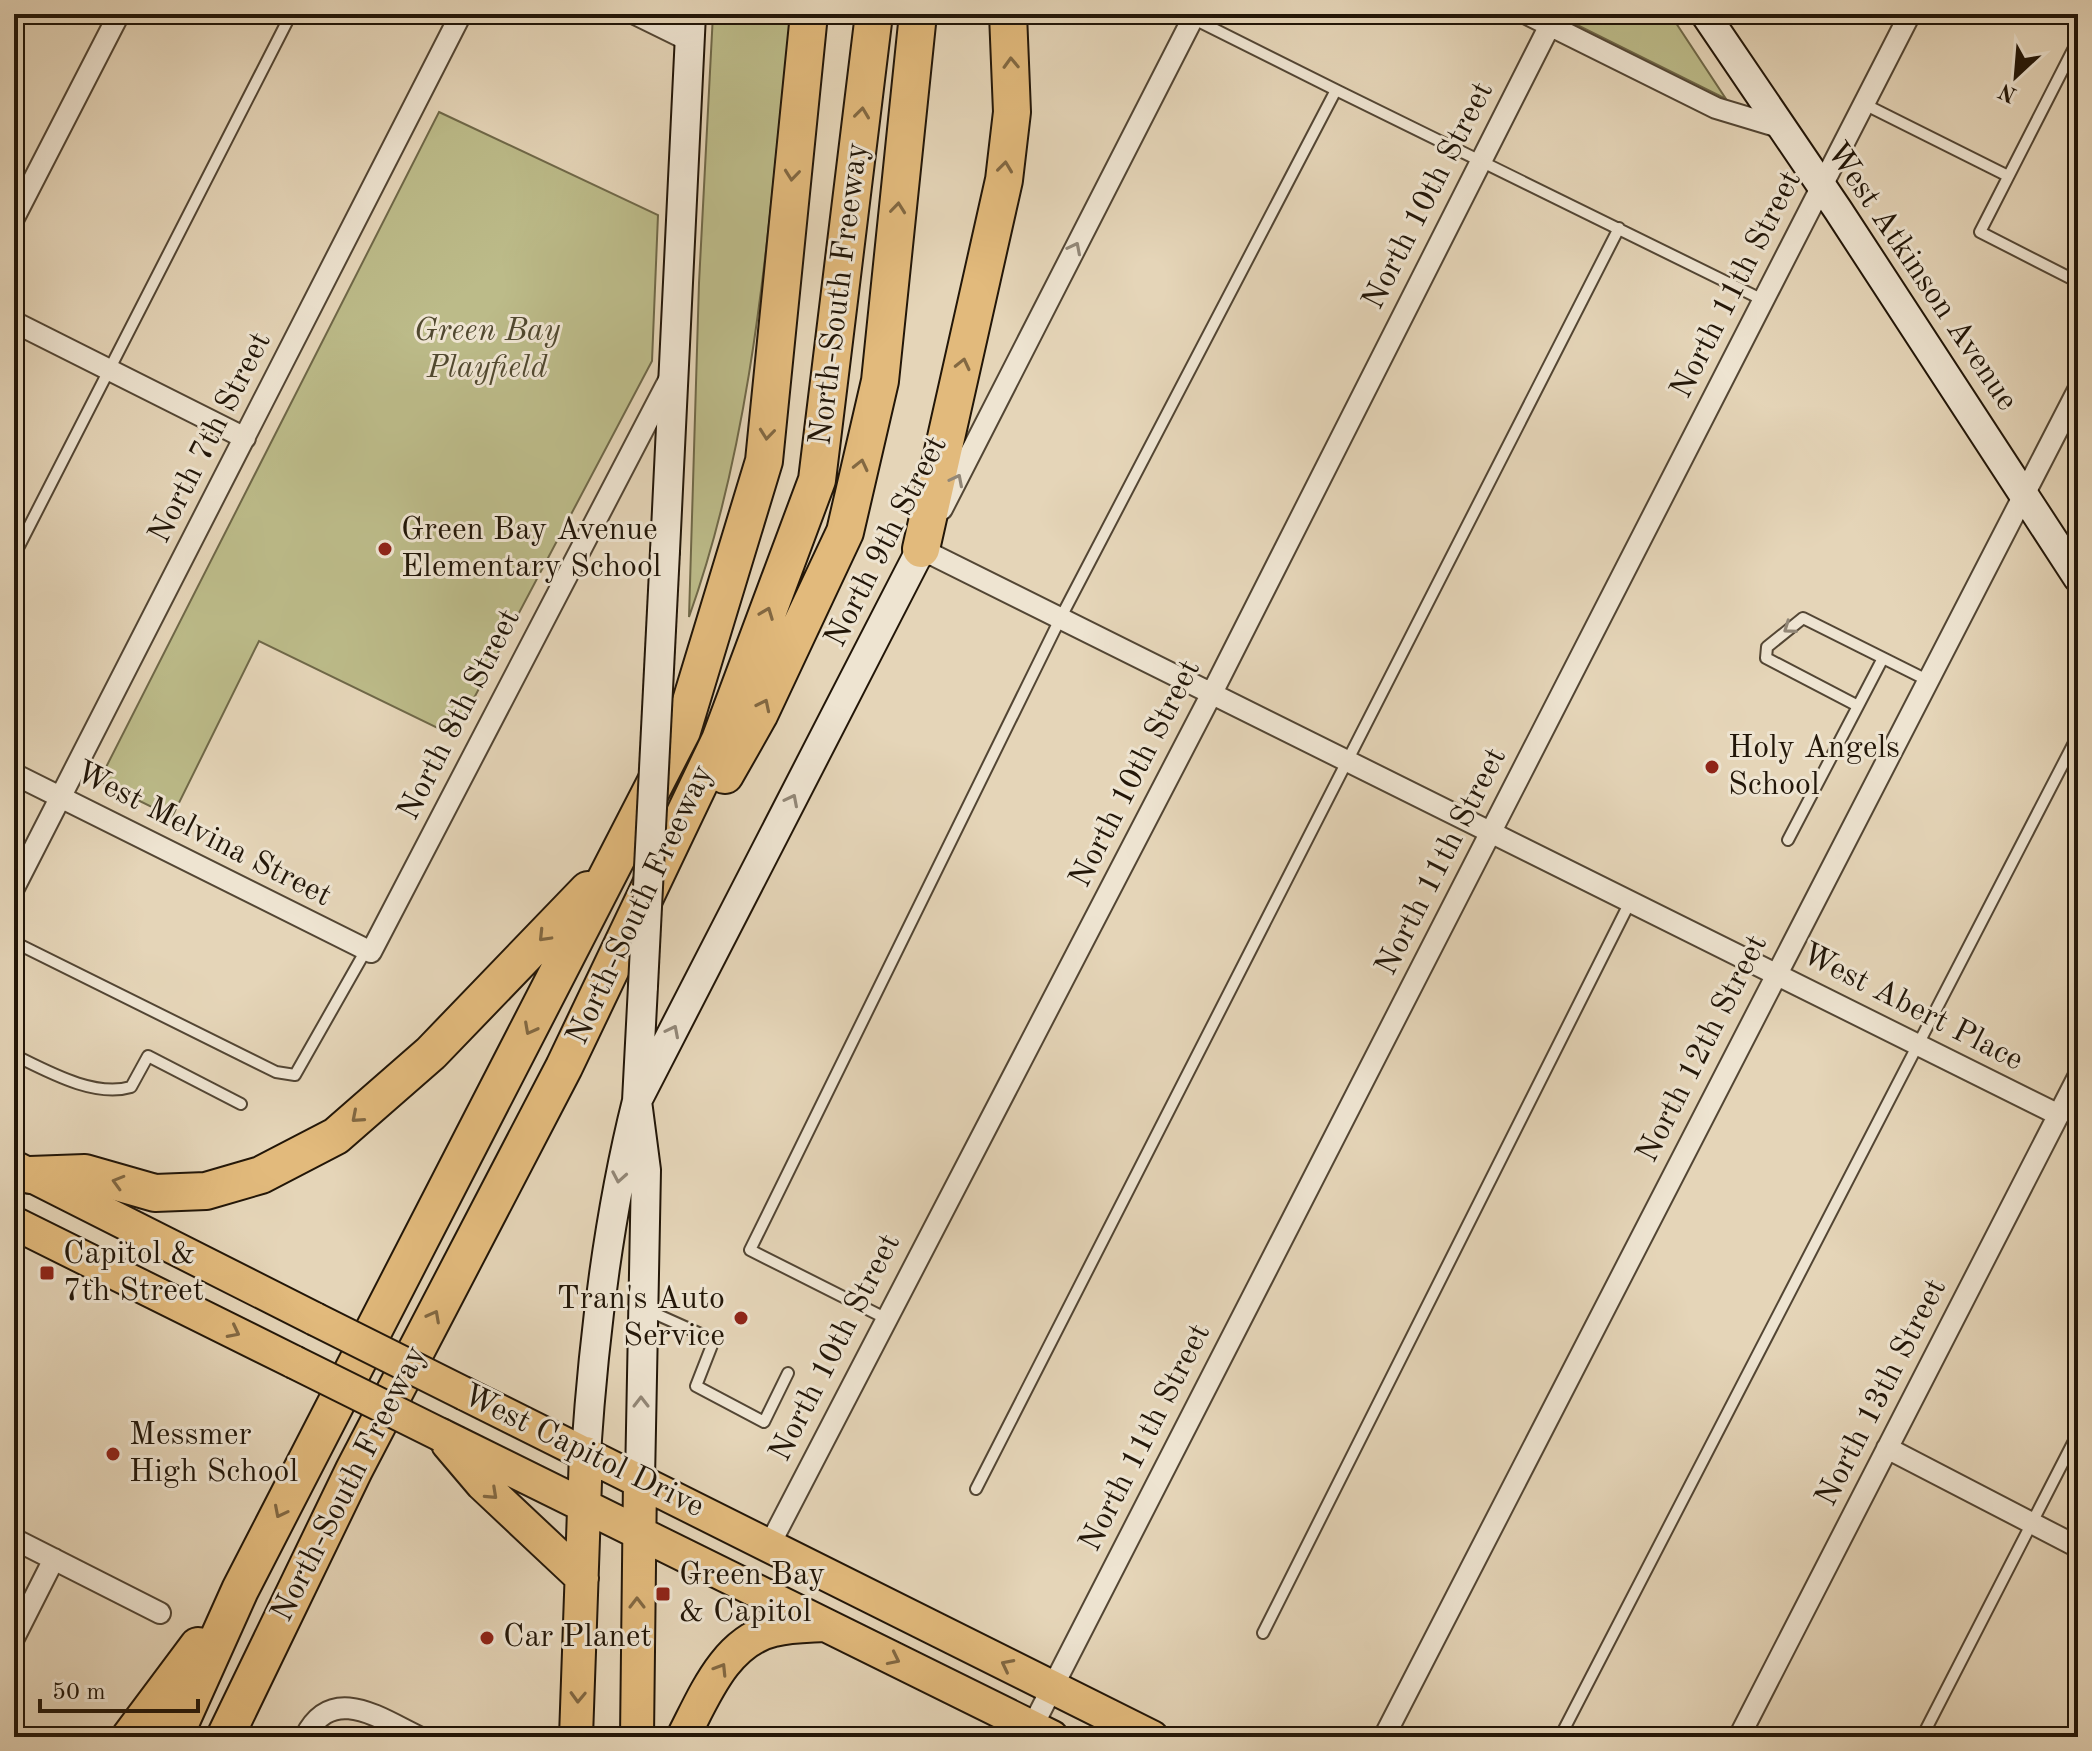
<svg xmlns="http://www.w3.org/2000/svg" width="2092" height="1751" font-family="'Old Standard TT',serif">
<rect width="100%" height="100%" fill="#e5d5b8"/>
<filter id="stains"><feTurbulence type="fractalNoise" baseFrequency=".0025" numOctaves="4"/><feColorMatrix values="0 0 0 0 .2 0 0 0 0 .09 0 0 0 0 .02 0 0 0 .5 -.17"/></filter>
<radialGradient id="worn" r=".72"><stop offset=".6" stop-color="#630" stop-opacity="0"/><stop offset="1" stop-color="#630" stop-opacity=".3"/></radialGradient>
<path fill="#bcbb89" stroke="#6f6848" stroke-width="2" d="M713,14H791C768,217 758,423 689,617L699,283Z
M1555,14H1670L1726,99Z
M439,112L658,215L652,361L454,736L259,641L172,817L99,781Z"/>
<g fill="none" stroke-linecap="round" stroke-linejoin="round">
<g stroke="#534634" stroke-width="14">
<path id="lane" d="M2078,40L1980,232L2078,282
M1336,90L1763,300
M1864,104L2006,175
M14,556L291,14
M1883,658L1858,706L1766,658L1767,647L1803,618L1929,681
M1788,840L1858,706
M14,942L276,1072L295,1075L366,950
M14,1055C47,1071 94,1098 131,1087L148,1056L241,1104
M647,1310L714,1340L696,1386L764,1422L788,1373
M885,1318L750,1250L1060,619L1336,90L1184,14
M976,1489L1619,228
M1263,1633L1631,900
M1560,1737L2078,735
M1922,1737L2078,1433"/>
</g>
<g stroke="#534634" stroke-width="24">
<path id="street" d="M635,14L690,41
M1527,14L1716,108L1779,127
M14,218L119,14
M14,322L245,438
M942,509L1195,14
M926,541L921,549L2059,1115
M14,774L371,952L670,378
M14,888L461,14
M1887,1448L2078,1547
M14,1539L160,1613
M769,1546L1211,695L1550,25
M14,1638L54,1559
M305,1737C332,1683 379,1718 419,1737
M1027,1737L1910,14
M1384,1737L2078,390
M1739,1737L2078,1077"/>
</g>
<g stroke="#221608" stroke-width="32">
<path id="secondary" d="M1705,14L1838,210L2078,578
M665,551L691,14
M586,1453C594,1333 608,1217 637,1101L921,549
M640,1480L646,1170L637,1101L643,986"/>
</g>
<g stroke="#221608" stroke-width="36">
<path id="primary" d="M14,1167L315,1319
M14,1223L294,1362
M465,1394L1152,1737
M441,1435L1052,1737
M448,1444L482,1484L582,1578
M576,1737L586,1453
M637,1737L640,1480
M683,1737C704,1697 725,1641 774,1630C790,1626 808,1626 824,1625"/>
</g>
<g stroke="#221608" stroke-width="40">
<path id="highway" d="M921,549L1004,180L1012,112L1008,14
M725,775L759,715L845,532L880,381L918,14
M30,1175L85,1173L155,1193L206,1191L261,1175L336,1136L431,1053L588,890
M130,1737L198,1646
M174,1737L240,1590L682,731L764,461L809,14
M225,1737L354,1470L564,1067L720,740L817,480L874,14"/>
</g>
<use href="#lane" stroke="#eee4d1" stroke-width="10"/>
<use href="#street" stroke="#eee4d1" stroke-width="20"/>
<use href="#secondary" stroke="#eee4d1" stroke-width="28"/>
<use href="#primary" stroke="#e2ba7c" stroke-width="32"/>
<use href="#highway" stroke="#e2ba7c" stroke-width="36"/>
<g stroke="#221608" stroke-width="32" stroke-linecap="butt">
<path id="secondary-bridge" d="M643,986L665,551"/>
</g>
<g stroke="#221608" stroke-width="36" stroke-linecap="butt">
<path id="primary-bridge" d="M315,1319L465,1394
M294,1362L441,1435"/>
</g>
<use href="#secondary-bridge" stroke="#eee4d1" stroke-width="28"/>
<use href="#primary-bridge" stroke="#e2ba7c" stroke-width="32"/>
</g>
<defs><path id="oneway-chevron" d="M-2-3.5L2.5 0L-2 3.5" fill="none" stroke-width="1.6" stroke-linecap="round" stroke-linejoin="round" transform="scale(2)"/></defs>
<g stroke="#826842">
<use href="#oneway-chevron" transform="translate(1011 63) rotate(-92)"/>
<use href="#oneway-chevron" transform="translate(862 113) rotate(-83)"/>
<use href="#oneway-chevron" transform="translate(1005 167) rotate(-83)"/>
<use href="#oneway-chevron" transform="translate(792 175) rotate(96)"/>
<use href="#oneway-chevron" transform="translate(898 208) rotate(-84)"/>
<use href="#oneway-chevron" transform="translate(963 364) rotate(-77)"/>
<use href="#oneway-chevron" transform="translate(767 434) rotate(96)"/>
<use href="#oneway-chevron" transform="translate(861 465) rotate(-77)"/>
<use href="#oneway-chevron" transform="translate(767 613) rotate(-69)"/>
<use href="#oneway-chevron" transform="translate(764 705) rotate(-64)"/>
<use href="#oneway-chevron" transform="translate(544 936) rotate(134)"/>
<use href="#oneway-chevron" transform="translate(530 1029) rotate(118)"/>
<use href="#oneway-chevron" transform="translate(357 1117) rotate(139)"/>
<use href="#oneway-chevron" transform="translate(118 1182) rotate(-164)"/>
<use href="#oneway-chevron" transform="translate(434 1316) rotate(-62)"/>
<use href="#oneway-chevron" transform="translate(234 1332) rotate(27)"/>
<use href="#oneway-chevron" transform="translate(492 1494) rotate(43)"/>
<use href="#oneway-chevron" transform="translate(280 1512) rotate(117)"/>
<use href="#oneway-chevron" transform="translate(637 1603) rotate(-90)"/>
<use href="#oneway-chevron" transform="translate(894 1659) rotate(26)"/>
<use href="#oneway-chevron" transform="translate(1007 1665) rotate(-153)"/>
<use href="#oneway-chevron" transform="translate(721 1669) rotate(-58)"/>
<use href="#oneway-chevron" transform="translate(578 1697) rotate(92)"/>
</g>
<g stroke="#928777">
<use href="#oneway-chevron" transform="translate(1075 248) rotate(-63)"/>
<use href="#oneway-chevron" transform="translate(957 480) rotate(-63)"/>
<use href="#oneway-chevron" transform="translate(1789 628) rotate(145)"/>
<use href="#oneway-chevron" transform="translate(792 800) rotate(-63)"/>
<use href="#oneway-chevron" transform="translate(673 1031) rotate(-63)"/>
<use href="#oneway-chevron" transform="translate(619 1177) rotate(100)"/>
<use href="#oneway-chevron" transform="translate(641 1402) rotate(-90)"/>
</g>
<g fill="#8f2418" stroke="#eee4d1" stroke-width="3">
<circle cx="385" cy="549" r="8"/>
<circle cx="1712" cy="767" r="8"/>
<rect x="39" y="1265" width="16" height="16" rx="4"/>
<circle cx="741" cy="1318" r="8"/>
<circle cx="113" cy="1454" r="8"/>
<rect x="655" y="1586" width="16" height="16" rx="4"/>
<circle cx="487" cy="1638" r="8"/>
</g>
<g text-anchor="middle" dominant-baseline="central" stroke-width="6" stroke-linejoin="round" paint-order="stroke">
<g font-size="32" fill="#221608" stroke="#eee4d1">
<text transform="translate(1429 196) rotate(-63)">North 10th Street</text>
<text transform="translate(1921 277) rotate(56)">West Atkinson Avenue</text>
<text transform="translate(1737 285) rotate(-63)">North 11th Street</text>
<text transform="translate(840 294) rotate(-83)">North-South Freeway</text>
<text transform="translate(211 438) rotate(-63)">North 7th Street</text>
<text transform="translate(887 542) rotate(-63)">North 9th Street</text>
<text transform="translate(460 715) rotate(-63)">North 8th Street</text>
<text transform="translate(1136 774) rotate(-63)">North 10th Street</text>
<text transform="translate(203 835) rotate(27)">West Melvina Street</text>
<text transform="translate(1442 862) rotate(-63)">North 11th Street</text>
<text transform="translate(641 905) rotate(-65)">North-South Freeway</text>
<text transform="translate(1912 1008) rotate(27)">West Abert Place</text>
<text transform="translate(1703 1049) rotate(-63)">North 12th Street</text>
<text transform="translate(836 1348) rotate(-63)">North 10th Street</text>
<text transform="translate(1882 1393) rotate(-63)">North 13th Street</text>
<text transform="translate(1146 1438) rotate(-63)">North 11th Street</text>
<text transform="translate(583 1452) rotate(26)">West Capitol Drive</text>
<text transform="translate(350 1484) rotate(-63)">North-South Freeway</text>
</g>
<g font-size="32" font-style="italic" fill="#50482f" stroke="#eee4d1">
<text x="487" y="332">Green Bay<tspan x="487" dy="37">Playfield</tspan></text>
</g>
<g font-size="32" fill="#221608" stroke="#eee4d1" text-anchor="start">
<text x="401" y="531">Green Bay Avenue<tspan x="401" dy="37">Elementary School</tspan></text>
<text x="1728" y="749">Holy Angels<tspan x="1728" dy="37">School</tspan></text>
<text x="63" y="1255">Capitol &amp;<tspan x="63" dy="37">7th Street</tspan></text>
<text x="725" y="1300" text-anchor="end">Tran's Auto<tspan x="725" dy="37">Service</tspan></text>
<text x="129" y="1436">Messmer<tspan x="129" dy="37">High School</tspan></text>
<text x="679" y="1576">Green Bay<tspan x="679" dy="37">&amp; Capitol</tspan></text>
<text x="503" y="1638">Car Planet</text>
</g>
</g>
<rect width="2092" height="1751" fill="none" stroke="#e5d5b8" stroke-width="48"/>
<rect x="16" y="16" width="2060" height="1719" fill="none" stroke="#221608" stroke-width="4"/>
<rect x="24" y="24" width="2044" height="1703" fill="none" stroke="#221608" stroke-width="2"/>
<g transform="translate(2016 76) rotate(206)" stroke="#eee4d1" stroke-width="6" paint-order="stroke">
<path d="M0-6L14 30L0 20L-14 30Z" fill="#221608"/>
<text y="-12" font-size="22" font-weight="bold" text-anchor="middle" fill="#221608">N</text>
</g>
<path d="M40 1699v12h158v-12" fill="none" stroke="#221608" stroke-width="4"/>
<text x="52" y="1699" font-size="24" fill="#221608" stroke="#eee4d1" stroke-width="6" paint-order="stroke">50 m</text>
<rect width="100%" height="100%" filter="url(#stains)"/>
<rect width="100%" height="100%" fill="url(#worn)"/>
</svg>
